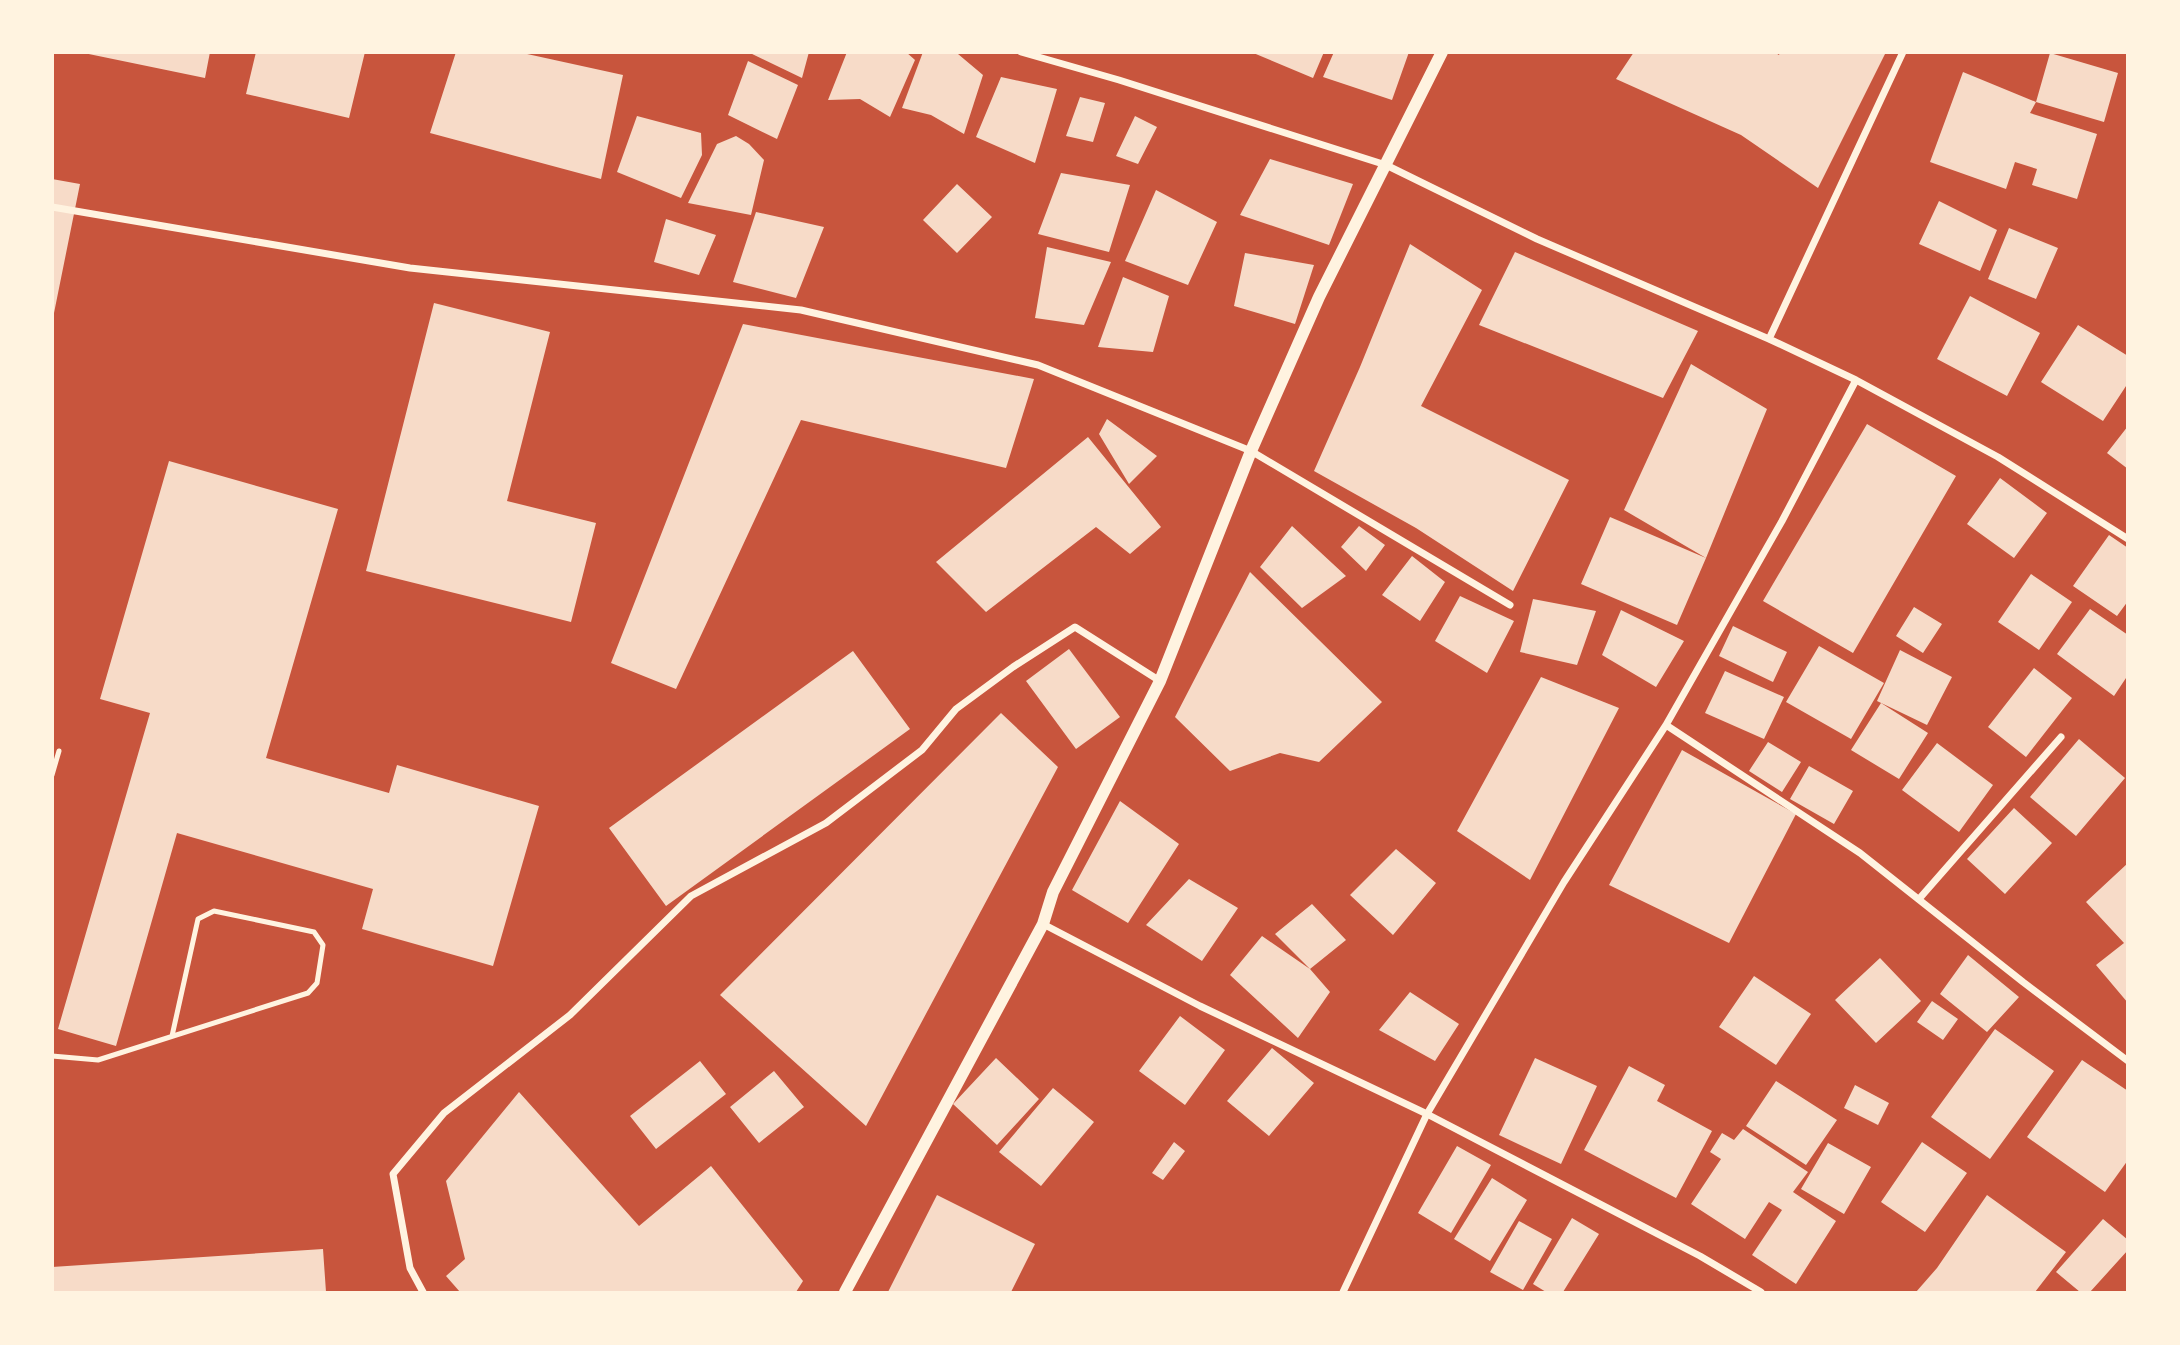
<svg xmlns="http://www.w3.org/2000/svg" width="2180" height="1345" font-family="'DejaVu Sans',sans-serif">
<rect width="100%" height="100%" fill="#c8553d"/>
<path fill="#f7dbc8" d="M79,52H210L205,78Z
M256,52H365L349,118L246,94Z
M456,52H518L623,75L601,179L430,133Z
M748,52H809L802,78Z
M847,52H906L915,60L890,117L860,99L828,100Z
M923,52L958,54L983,75L964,134L931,115L902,108Z
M1251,52H1324L1313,78Z
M1334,52H1409L1392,100L1323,77Z
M1634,52H1774L1779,55L1780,52H1886L1818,188L1741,135L1616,79Z
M2050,53L2118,73L2104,122L2036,102Z
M748,61L798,85L777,139L728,115Z
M1963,72L2036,102L2030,113L2097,134L2077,199L2032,185L2037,169L2015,162L2006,189L1930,162Z
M1001,77L1057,89L1035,163L976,137Z
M1080,97L1105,103L1093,142L1066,136Z
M637,116L701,133L702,155L681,198L617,172Z
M1135,116L1157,127L1138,164L1116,156Z
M736,136L749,144L764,160L751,215L688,203L717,144Z
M1270,159L1353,184L1329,245L1240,215Z
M1061,173L1130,185L1109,252L1038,234Z
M52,179L80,184L54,313H52Z
M957,184L992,217L957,253L923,220Z
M1156,190L1217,222L1188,285L1125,261Z
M1939,201L1997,230L1980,271L1919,244Z
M756,212L824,227L796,298L733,282Z
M666,219L716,235L699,275L654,262Z
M2009,228L2058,248L2036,299L1988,279Z
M1410,244L1482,290L1421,406L1569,480L1513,591L1416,528L1314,471L1360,367Z
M1047,247L1111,262L1084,325L1035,318Z
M1515,252L1698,331L1663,398L1479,325Z
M1245,253L1314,265L1295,324L1234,306Z
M1123,277L1169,296L1153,352L1098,347Z
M1970,296L2040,333L2007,396L1937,359Z
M434,303L550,332L507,501L596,523L571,622L366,571Z
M743,324L1034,379L1006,468L801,420L676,689L611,663Z
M2078,325L2128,356V383L2103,421L2041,382Z
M1691,364L1767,409L1706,558L1677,625L1581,584L1610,517L1706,558L1624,510Z
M1107,419L1157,456L1129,484L1099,434Z
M1867,424L1956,476L1853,653L1763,601Z
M2128,426V469L2107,453Z
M1088,437L1161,527L1130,554L1096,527L986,612L936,562Z
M169,461L338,509L266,758L389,793L397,765L539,806L493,966L362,929L373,889L177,833L116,1046L58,1029L150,713L100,699Z
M2000,478L2047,513L2014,558L1967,524Z
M1292,526L1346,576L1302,608L1260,567Z
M1359,526L1385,545L1366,571L1341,547Z
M2109,535L2128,548V601L2117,616L2073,586Z
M1412,556L1445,582L1420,621L1382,595Z
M1250,572L1382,702L1319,762L1280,753L1230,771L1175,717Z
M2031,574L2072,602L2039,650L1998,622Z
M1460,596L1514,621L1487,673L1435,641Z
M1533,599L1596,611L1577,665L1520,652Z
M1914,607L1942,624L1923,653L1896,636Z
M2090,609L2128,635V675L2114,696L2057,654Z
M1621,610L1684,641L1656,687L1602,655Z
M1733,626L1787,652L1773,682L1719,656Z
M1819,646L1884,683L1851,739L1786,702Z
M1069,649L1120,717L1076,749L1026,681Z
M1900,650L1952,677L1927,725L1877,701Z
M853,651L910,729L666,906L609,828Z
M2034,668L2072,698L2026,757L1988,727Z
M1725,671L1784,697L1764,739L1705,713Z
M1541,677L1619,708L1530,880L1457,831Z
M1881,703L1928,733L1899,779L1851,750Z
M1001,713L1058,767L866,1126L720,995Z
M2079,739L2125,778L2076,836L2030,797Z
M1768,742L1801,762L1782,792L1749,771Z
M1937,743L1993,785L1959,832L1902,790Z
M1682,750L1796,814L1729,943L1609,885Z
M1809,766L1853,791L1834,824L1790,799Z
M1120,801L1179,844L1128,923L1072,890Z
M2014,808L2052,843L2005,894L1967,859Z
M1396,849L1436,883L1393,935L1350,895Z
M2128,863V1003L2096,965L2124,943L2086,902Z
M1189,879L1238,908L1202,961L1146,925Z
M1312,904L1346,940L1310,969L1275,934Z
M1262,936L1310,969L1330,992L1298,1038L1230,975Z
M1968,955L2019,997L1987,1032L1940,994Z
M1880,958L1921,1001L1876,1043L1835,1000Z
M1754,976L1811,1014L1776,1065L1719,1027Z
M1410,992L1459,1024L1435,1061L1379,1030Z
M1932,1001L1958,1019L1943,1040L1917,1022Z
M1180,1016L1225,1050L1185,1105L1139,1071Z
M1995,1029L2054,1071L1990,1159L1931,1117Z
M1272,1048L1314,1083L1269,1136L1227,1101Z
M996,1058L1039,1099L997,1145L953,1104Z
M1535,1058L1597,1086L1561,1164L1499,1135Z
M2082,1060L2128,1091V1160L2105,1192L2027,1137Z
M700,1061L726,1094L656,1149L630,1116Z
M1629,1066L1665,1085L1657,1101L1712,1131L1676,1198L1584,1150Z
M774,1071L804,1107L759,1143L730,1107Z
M1776,1081L1837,1120L1806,1165L1746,1126Z
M1855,1085L1889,1103L1878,1125L1844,1108Z
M1053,1088L1094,1122L1041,1186L999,1152Z
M519,1092L639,1226L711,1166L803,1281L796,1292H460L446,1276L465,1259L446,1181Z
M1743,1129L1808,1172L1793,1192L1836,1221L1796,1284L1752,1255L1782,1210L1769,1202L1745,1239L1691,1204L1721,1159L1710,1152L1722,1133L1734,1140Z
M1174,1142L1185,1151L1163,1180L1152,1173Z
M1922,1142L1967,1173L1925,1232L1881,1202Z
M1828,1143L1871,1167L1844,1214L1801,1189Z
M1457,1146L1491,1165L1451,1233L1418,1213Z
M1492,1178L1527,1200L1490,1261L1454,1239Z
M937,1195L1035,1244L1011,1292H888Z
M1987,1195L2066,1252L2035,1292H1916L1937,1268Z
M1572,1218L1599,1234L1563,1292H1546L1533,1284Z
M2103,1219L2128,1240V1250L2090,1292H2080L2056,1272Z
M1519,1221L1552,1239L1523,1290L1490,1272Z
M323,1249L326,1292H52V1267Z"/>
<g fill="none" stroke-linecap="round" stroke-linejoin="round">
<path stroke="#fff3e0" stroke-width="5" d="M52,775L59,751
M52,1056L98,1060L308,993L317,983L323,945L314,932L214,911L198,919L172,1036"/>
<path stroke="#fff3e0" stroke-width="7" d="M1021,52L1119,80L1386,165L1537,239L1769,339L1856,380L1998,457L2128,539
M52,207L410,268L801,310L1038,365L1251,451L1510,605
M1769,339L1903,52
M1666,725L1860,853L2023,982L2128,1061
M1919,899L2061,737
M1043,924L1200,1006L1427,1114L1700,1256L1761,1292
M423,1292L410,1268L393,1174L444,1113L570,1015L691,896L826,823L922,750L956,709L1013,667L1075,627L1160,681
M1343,1292L1427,1114L1564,882L1666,725L1782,521L1856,380"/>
<path stroke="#fff3e0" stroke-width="12" d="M845,1292L1043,924L1053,892L1160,681L1251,451L1319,297L1442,52"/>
</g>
<rect width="2180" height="1345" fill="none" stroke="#fff3e0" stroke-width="108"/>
</svg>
